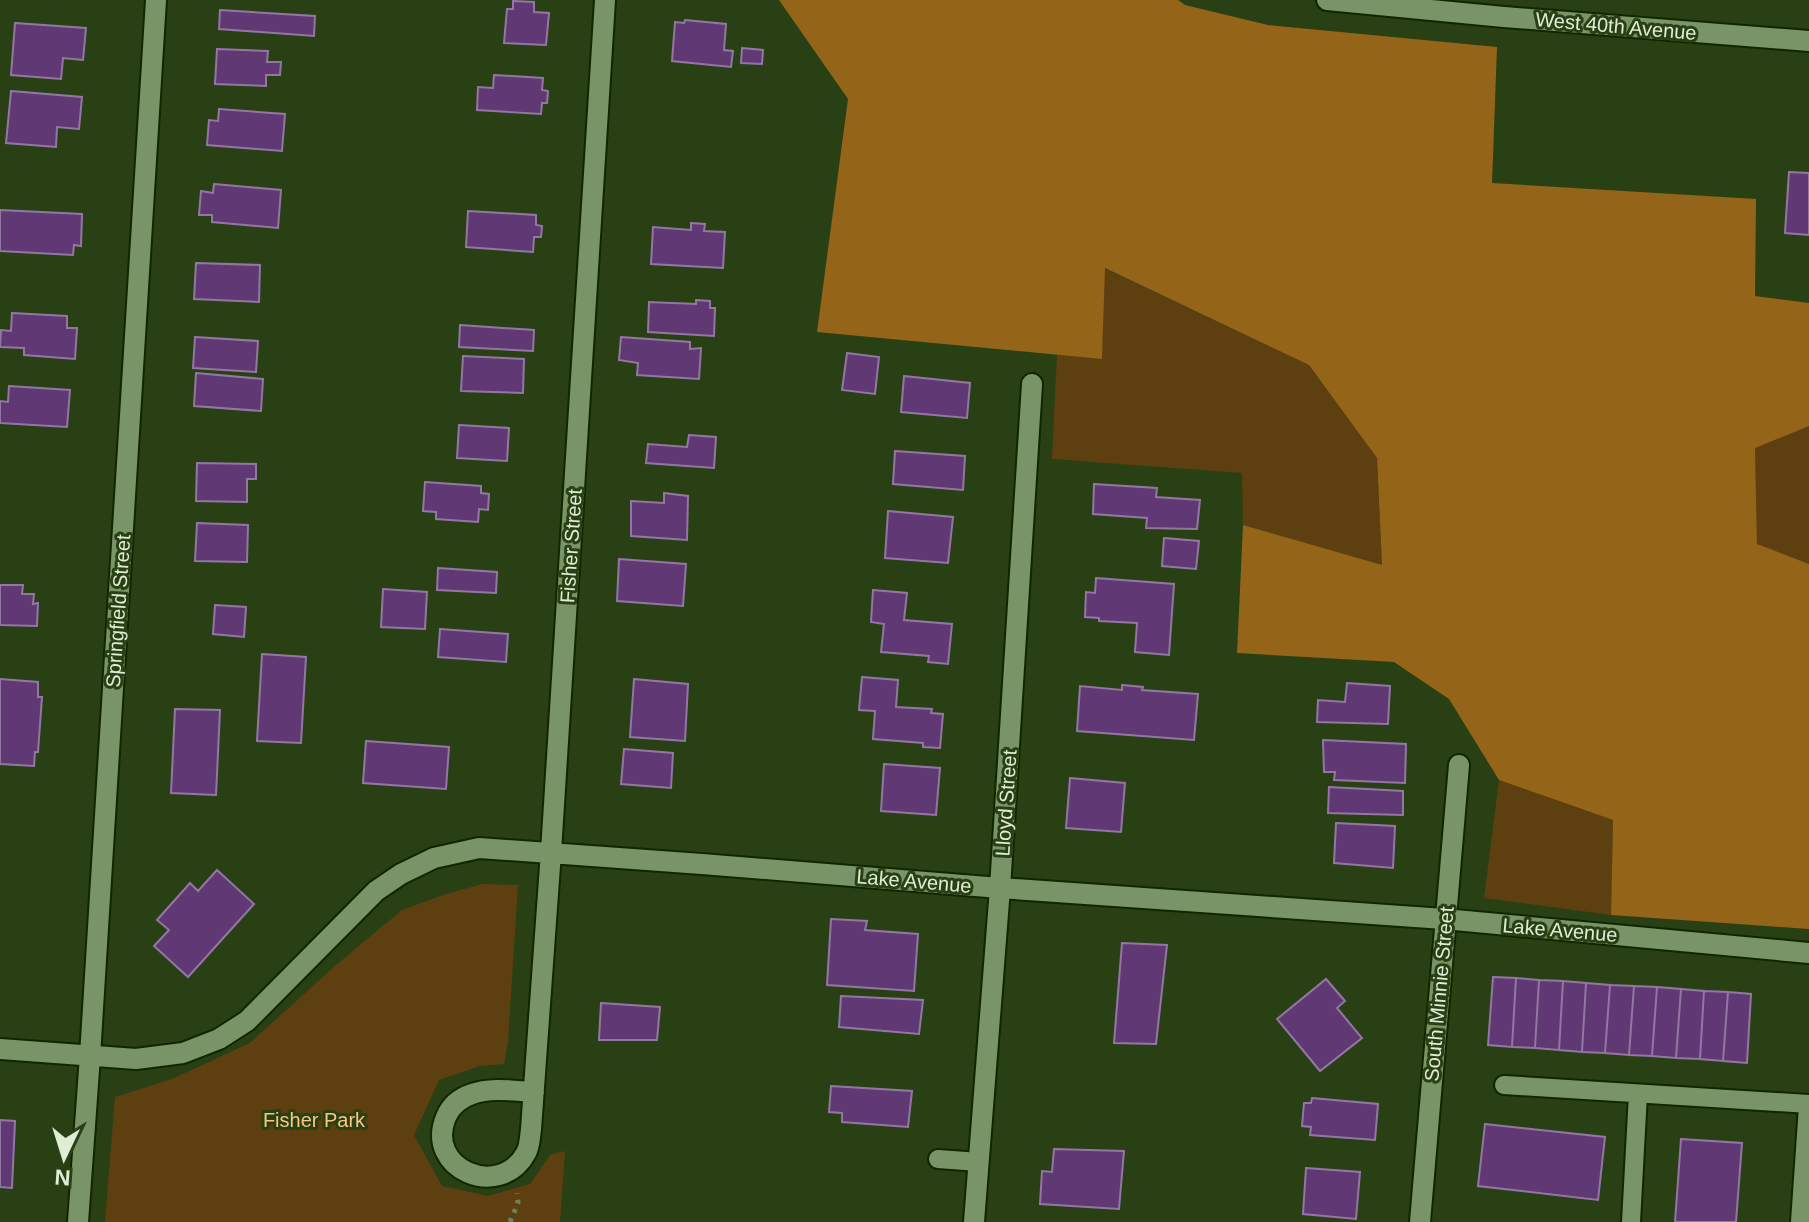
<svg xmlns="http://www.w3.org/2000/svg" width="1809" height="1222" font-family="Helvetica,sans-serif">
<rect width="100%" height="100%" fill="#294015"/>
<path fill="#5e3f0f" d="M1104,268L1309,365L1377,458L1382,566L1243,525L1242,473L1052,459L1057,354L1102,358Z
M1809,426V564L1757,545L1755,447Z
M1499,780L1613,820L1611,915L1484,898Z
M482,884L518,885L508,1042L504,1064L480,1066L439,1080L414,1135L442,1186L488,1196L530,1184L550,1155L565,1151L560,1222H105L115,1097L172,1079L250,1043L336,965L402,910L443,895Z"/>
<path fill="#946419" d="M779,0H1178L1185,5L1268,25L1497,47L1492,183L1756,199L1755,296L1809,303V426L1755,448L1757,544L1809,564V929L1611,915L1613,820L1499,780L1449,699L1394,662L1237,653L1243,525L1382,565L1377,458L1309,365L1105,268L1102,359L817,332L848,99Z"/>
<path fill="#5f3874" stroke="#9377a3" stroke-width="2" d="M513,1L534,2V12L549,13L546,45L504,43L507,9H513Z
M220,10L315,16L314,36L219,29Z
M685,20L726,24L724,50L733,51L731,67L672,61L675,22L684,23Z
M15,23L86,28L83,60L63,58L61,79L11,75Z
M742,48L763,50L762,64L741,63Z
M217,49L268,51L267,62H281L280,75H266V86L215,84Z
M494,75L543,78L542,90L548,91L547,103H542L541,114L477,110L478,87L493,88Z
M11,91L82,97L79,129L57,127L56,147L6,143Z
M219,109L285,114L282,151L207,145L209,120L218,121Z
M1789,172L1809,173V235L1785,233Z
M214,184L281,190L278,228L212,222V215H199L201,191L213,193Z
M0,210L82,214L81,246L74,245L73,255L0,251Z
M468,211L536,215V225L542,226L541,237H534L533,252L466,247Z
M691,223L705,224L704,231L725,232L723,268L651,264L653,227L691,230Z
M196,263L260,265L259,302L194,299Z
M696,300L710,301V308H715L714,336L648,332L649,302L696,304Z
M12,313L67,316V328H77L75,359L24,355V348L0,347L1,330L11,331Z
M460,325L534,330L533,351L459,347Z
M195,337L258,341L256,372L193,368Z
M621,337L690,342V349L701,348L699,379L637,375L638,363L619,360Z
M847,353L879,357L875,394L842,390Z
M463,356L524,359L523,393L461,391Z
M196,373L263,379L261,411L194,406Z
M904,376L970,383L967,418L901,412Z
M9,386L70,390L67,427L0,423V401L8,402Z
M459,425L509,428L507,461L457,458Z
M689,435L716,437L714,468L646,463L648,444L687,447Z
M895,451L965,456L963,490L893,484Z
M197,463L256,464V479H247V502L196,501Z
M425,482L481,486V493L489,494L488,510L479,509L478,522L436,519V512L423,511Z
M1094,484L1157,488L1156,497L1200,500L1197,529L1146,528L1147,518L1093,514Z
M664,493L688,496L687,540L631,536V501L664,503Z
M888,511L953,517L948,563L885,558Z
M197,523L248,525L247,562L195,561Z
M1164,538L1199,541L1196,569L1162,566Z
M619,559L686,564L683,606L617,601Z
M438,568L497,572L496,593L437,590Z
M1096,578L1174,584L1169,655L1135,652L1137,623L1099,621V618L1085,617L1086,592L1095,593Z
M0,585H23L22,594H34L33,604L38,603L37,626L0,625Z
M383,589L427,592L425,629L381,627Z
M873,590L907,593L904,620L952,624L948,664L928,662L929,656L881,652L884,624L871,622Z
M215,605L246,607L244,637L213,634Z
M440,629L508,634L506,662L438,657Z
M262,654L306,657L301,743L257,741Z
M862,677L898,680L896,707L932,709L931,713L943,714L940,748L923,747V743L873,739L875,711L859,710Z
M0,679L38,682V697H42L38,752H35L34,766L0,764Z
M634,679L688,684L685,741L630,737Z
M1347,683L1390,686L1388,724L1317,722L1318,700L1345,702Z
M1122,685L1143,687L1142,690L1198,694L1194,740L1077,731L1080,686L1122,690Z
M175,709L220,710L216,795L171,793Z
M1323,740L1406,744L1405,783L1334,780L1335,772H1324Z
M366,741L449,747L446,789L363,783Z
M624,749L673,753L671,788L621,784Z
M884,764L940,768L936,815L881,811Z
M1070,778L1125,783L1121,832L1066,828Z
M1329,787L1403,791V815L1328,813Z
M1336,823L1395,826L1393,868L1334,863Z
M217,870L254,904L188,977L154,946L169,930L157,920L190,883L198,891Z
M831,919L867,921L865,930L918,934L914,991L827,985Z
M1122,943L1167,945L1156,1044L1114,1043Z
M1493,977L1516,978L1512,1047L1488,1045Z
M1516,978L1539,980L1535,1048L1512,1047Z
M1326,979L1345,1001L1337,1008L1362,1038L1320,1071L1277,1019Z
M1539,980L1563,981L1559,1050L1535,1048Z
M1563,981L1586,983L1582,1052L1559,1050Z
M1586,983L1610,985L1605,1053L1582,1052Z
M1610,985L1634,986L1629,1055L1605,1053Z
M1634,986L1657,987L1652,1056L1629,1055Z
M1657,987L1681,989L1676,1058L1652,1056Z
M1681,989L1704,991L1700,1059L1676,1058Z
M1704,991L1728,992L1723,1061L1700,1059Z
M1728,992L1751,994L1747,1063L1723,1061Z
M841,996L923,1000L919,1034L839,1027Z
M601,1003L660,1007L657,1040H599Z
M831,1086L912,1091L908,1127L842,1122V1113L829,1112Z
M1312,1098L1378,1104L1375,1140L1310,1135L1311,1127L1302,1126L1304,1103H1311Z
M0,1120L15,1121L12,1188L0,1187Z
M1485,1124L1605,1137L1598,1200L1478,1186Z
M1681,1139L1742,1143L1736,1222H1675Z
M1054,1149L1124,1151L1119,1209L1040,1204L1042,1171L1052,1172Z
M1306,1168L1360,1172L1356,1219L1303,1214Z"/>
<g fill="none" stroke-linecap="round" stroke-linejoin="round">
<g stroke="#102600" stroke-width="22">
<path id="service" d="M1504,1085L1809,1104
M938,1159L979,1162
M1631,1222L1638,1094"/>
</g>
<g stroke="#102600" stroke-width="24">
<path id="minor" d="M1327,0L1504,17L1809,41
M0,1049L136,1059L183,1053L219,1039L247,1021L376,891L401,874L434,858L479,848L702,864L1000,888L1444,919L1809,953
M534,1092C514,1091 492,1087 472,1094C460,1098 451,1105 446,1117C424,1169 500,1201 526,1153C530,1146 530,1136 531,1129L551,852L605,0
M78,1222L90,1056L156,0
M974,1222L1000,888L1032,384
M1420,1222L1459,765
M1801,1222L1809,1106"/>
</g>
<path stroke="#6d815d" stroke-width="5" stroke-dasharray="4 6" stroke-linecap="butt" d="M510,1222L518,1203L517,1193"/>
<use href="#service" stroke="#799466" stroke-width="18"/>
<use href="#minor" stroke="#799466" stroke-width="20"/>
</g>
<g text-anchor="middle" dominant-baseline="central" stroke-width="6" stroke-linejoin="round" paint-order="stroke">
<g font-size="20" fill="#deedd4" stroke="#294015">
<text transform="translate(1616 26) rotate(5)">West 40th Avenue</text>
<text transform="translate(571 546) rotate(-86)">Fisher Street</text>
<text transform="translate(118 611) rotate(-86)">Springfield Street</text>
<text transform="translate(1006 803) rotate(-86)">Lloyd Street</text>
<text transform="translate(914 881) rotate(5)">Lake Avenue</text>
<text transform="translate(1560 930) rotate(5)">Lake Avenue</text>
<text transform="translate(1439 994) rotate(-85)">South Minnie Street</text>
</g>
<g font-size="20" fill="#fcc57e" stroke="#294015">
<text x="314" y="1120">Fisher Park</text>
</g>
</g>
<g transform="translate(64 1158) rotate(184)" stroke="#294015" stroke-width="6" paint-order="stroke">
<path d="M0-6L14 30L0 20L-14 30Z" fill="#deedd4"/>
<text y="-12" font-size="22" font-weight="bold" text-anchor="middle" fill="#deedd4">N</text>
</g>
</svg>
